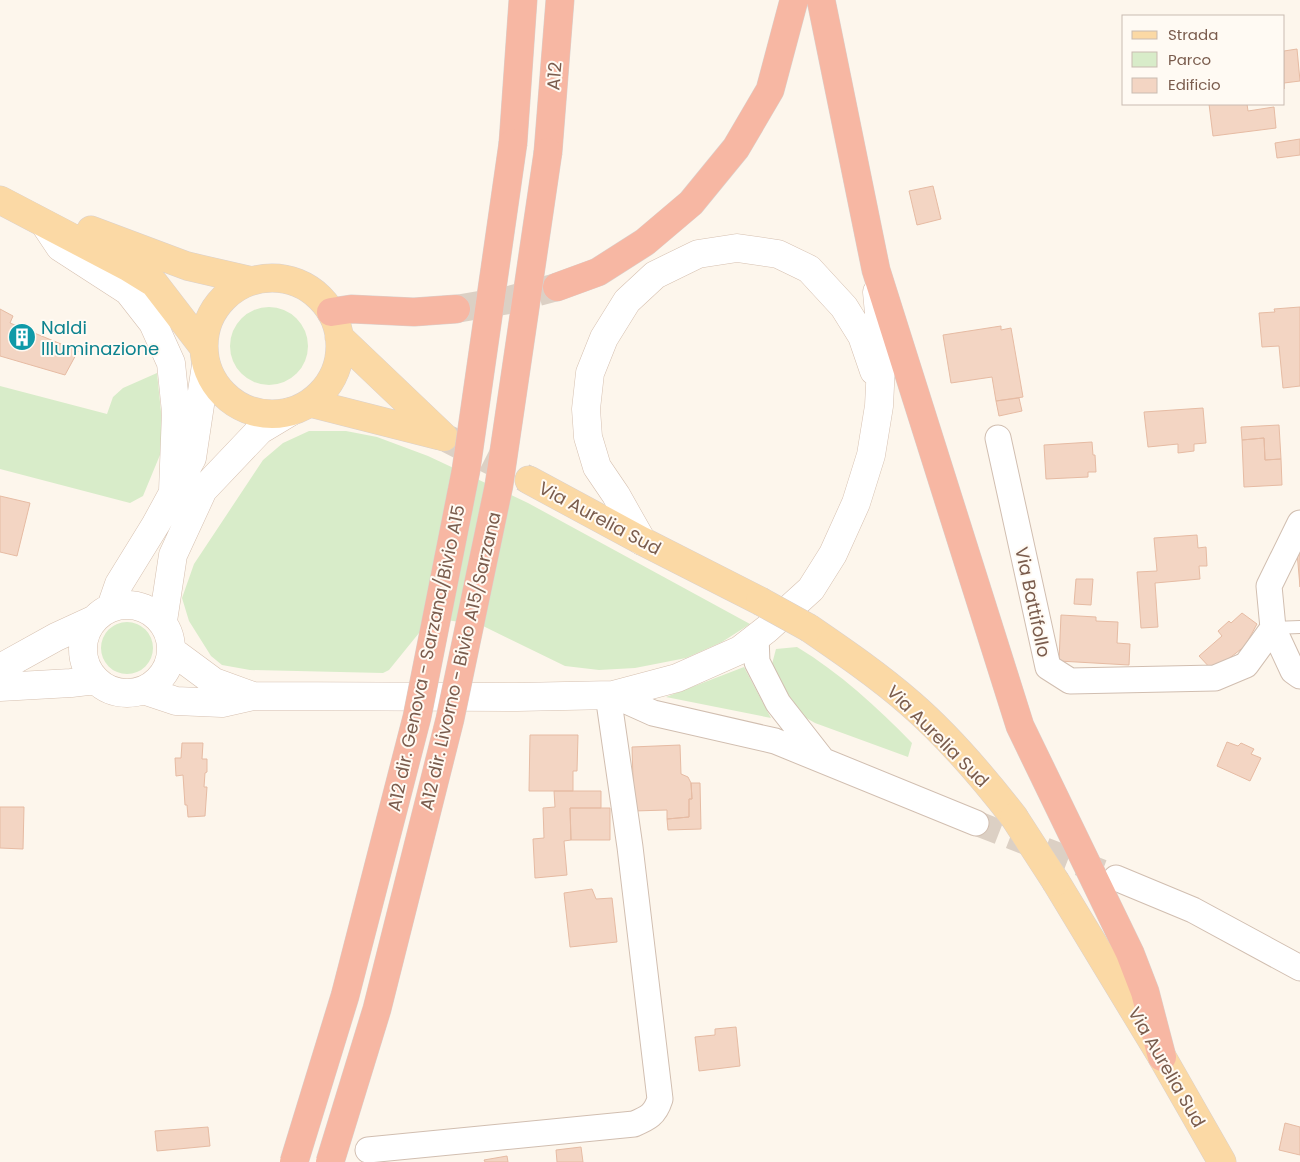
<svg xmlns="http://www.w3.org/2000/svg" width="1300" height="1162" font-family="Poppins,sans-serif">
<rect width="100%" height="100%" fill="#fdf6ec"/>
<path fill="#d8ecc9" d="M230 346a39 39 0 1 1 78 0a39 39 0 1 1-78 0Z
M157,373L163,431L162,450L143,496L130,503L0,469V386L107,414L113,397L123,388Z
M309,431H346L377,437L428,456L528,503L750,624L722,642L686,658L635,668L599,670L565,666L481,625L446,620L419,633L389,670L383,673L250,670L222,665L211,656L189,621L182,598L194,564L263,460L283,443Z
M101 648a26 26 0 1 1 52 0a26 26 0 1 1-52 0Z
M797,647C840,673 877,707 912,743L908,757L815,723L801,715L787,696L772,664L776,649Z
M744,667L771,718L666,697Z"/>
<path fill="#f3d5c3" stroke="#e6bba3" d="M1297,49L1300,81L1284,83V89V51Z
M1209,104H1247L1248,111L1274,107L1276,128L1213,136Z
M1300,139V155L1277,158L1275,143Z
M933,186L941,219L917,225L909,191Z
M1300,307V386L1283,388L1279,346L1262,347L1259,313L1275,312L1274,309Z
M0,309L13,316L10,323L78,351L65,375L0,356Z
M1001,326V330L1011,328L1023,397L996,401L992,377L951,383L943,335Z
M1019,398L1022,411L999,416L996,401Z
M1203,408L1206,443L1194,444V451L1178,453V444L1148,447L1144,412Z
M1279,425L1281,459L1265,460L1264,438L1242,440L1241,427Z
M1264,438L1265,460L1281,459L1282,485L1244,487L1242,440Z
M1092,442L1093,455H1095L1096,472H1088V477L1046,479L1044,445Z
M0,496L30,503L17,556L0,552Z
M1197,535L1198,548L1206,547L1207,566H1199L1200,579L1155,583L1158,627L1141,628L1137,572L1157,571L1154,538Z
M1300,546V587L1297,552Z
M1076,579H1093L1091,605L1074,604Z
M1242,613L1257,624L1245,646L1213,671L1199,656L1222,636L1218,631L1229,621L1231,623Z
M1061,615L1096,617V621L1118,622L1117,643L1130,644L1129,665L1059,661Z
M530,735H578L577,771H573V791H529Z
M1227,742L1238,746L1241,743L1254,749L1251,754L1261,758L1250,781L1217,766Z
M182,743H203L202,759H207V772L205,773L204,787H207L205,816L188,817L187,805H185L183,775L176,776L175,758H181Z
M680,745L681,774L688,777L691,783L692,799H689V817L667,819V810L634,811L632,747Z
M691,783H700L701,829L668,830L667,819L689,817V799H692Z
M554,791H601V808H570L571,840L564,841L567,875L535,878L533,839L544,838L543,808L555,807Z
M0,807H24L23,849L0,848Z
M570,808H610V840H571Z
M592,889L596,899L612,898L617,942L570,947L564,893Z
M736,1027L740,1066L699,1071L695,1037L715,1035V1029Z
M1285,1123L1300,1127V1155L1279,1150Z
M208,1127L210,1146L157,1151L155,1131Z
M581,1147L583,1162H557L556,1150Z
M507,1156L508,1162H485L484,1160Z"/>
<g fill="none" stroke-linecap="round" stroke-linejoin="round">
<path stroke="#dcd0c4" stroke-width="25" stroke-dasharray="25 12" stroke-linecap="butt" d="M976,823L1102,872"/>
<path stroke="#dcd0c4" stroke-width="28" stroke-dasharray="28 14" stroke-linecap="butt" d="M448,439L529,480"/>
<path stroke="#dcd0c4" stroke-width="28" stroke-dasharray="28 14" stroke-linecap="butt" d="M456,309L509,300L557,287"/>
<g stroke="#d1beb0" stroke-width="14">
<path id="service" d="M1273,628L1300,627"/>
</g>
<g stroke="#d1beb0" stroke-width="27">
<path id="minor" d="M998,438L1048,667L1070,681L1215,678L1246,665L1273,628
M1300,523L1269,586L1273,628L1293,671L1300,676
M756,637L757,662L778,703L821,758
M613,695L653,713L775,741L976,823
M1116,878L1193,910L1300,968
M368,1150L634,1124C648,1118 655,1115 660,1099L630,847L608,695"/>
</g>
<g stroke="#d6c0b0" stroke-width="29">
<path id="secondary" d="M46,226L60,247L128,291L153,323L171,363L176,412L173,491
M642,541L616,495L597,467L588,437L586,409L590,373L604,338L627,301L655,275L698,254L737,248L778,254L809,269L844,307L862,336L874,371
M83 649a44 44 0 1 1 88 0a44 44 0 1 1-88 0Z
M111,607L119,584L156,524L192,458L206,365
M163,621L173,555L203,490L260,430L290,412
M172,651L214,682L253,696
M0,668L56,637L93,620
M0,687L71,683L96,680
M143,690L176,701L222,703L253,696L517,697L613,695L677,678L740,650L767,629L811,589L833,554L856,503L871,455L879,406L882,345L877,292"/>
</g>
<g stroke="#dad1cd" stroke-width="29">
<path id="primary" d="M0,200L128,267L154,283L204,348
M91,230L187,266L252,281
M204 346a68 68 0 1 1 136 0a68 68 0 1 1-136 0Z
M339,337L444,437
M310,403L440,436
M529,480L642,541L760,601
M809,628C844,652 879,676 911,704C949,737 983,777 1014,817
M1056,882L1162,1057L1222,1162"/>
</g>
<g stroke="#dad1cd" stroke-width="29">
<path id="motorway" d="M821,0L876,270L1020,726L1130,953L1145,992L1162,1057
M513,143L523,0
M548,152L560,0
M557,287L598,272L645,242L691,203L736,148L770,90L794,0
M331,312L351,309L414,312L456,309"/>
</g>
<use href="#service" stroke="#fff" stroke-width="12"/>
<use href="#minor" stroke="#fff" stroke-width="25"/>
<use href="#secondary" stroke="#fff" stroke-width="28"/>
<use href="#primary" stroke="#fbd9a5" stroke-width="28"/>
<use href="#motorway" stroke="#f7b7a3" stroke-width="28"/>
<g stroke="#dad1cd" stroke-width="29" stroke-linecap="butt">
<path id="primary-bridge" d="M760,601L809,628
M1014,817L1056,882"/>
</g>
<g stroke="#dad1cd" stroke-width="29" stroke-linecap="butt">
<path id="motorway-bridge" d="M294,1162L345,996L417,717L466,470L513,143
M330,1162L377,1009L450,719L499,485L548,152"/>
</g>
<use href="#primary-bridge" stroke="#fbd9a5" stroke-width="28"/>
<use href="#motorway-bridge" stroke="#f7b7a3" stroke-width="28"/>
</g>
<defs>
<g id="building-disc" transform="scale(1.4375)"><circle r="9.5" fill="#0f9aa8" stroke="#fffaf3"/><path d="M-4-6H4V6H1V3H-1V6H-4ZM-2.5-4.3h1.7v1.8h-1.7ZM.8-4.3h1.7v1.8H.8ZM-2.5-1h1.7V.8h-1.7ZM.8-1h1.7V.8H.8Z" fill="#fff"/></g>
</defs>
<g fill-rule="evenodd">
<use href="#building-disc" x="22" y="337"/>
</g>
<g text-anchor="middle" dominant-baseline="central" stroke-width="4" stroke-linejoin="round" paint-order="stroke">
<g font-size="18" fill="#7a5c4d" stroke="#fffaf3">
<text transform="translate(554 76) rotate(-85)">A12</text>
<text transform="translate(600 518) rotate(28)">Via Aurelia Sud</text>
<text transform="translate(1033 602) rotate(78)">Via Battifollo</text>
<text transform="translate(426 658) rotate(-78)">A12 dir. Genova - Sarzana/Bivio A15</text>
<text transform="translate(460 661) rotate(-77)">A12 dir. Livorno - Bivio A15/Sarzana</text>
<text transform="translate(938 736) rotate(45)">Via Aurelia Sud</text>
<text transform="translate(1167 1067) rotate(60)">Via Aurelia Sud</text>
</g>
<g font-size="18" fill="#0d838f" stroke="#fffaf3" text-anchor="start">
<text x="41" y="327">Naldi<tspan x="41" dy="21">Illuminazione</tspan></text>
</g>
</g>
<rect x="1122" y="15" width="162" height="90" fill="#fffaf3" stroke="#cabbb1"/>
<rect x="1132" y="31" width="25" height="8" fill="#fbd9a5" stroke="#cabbb1"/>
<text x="1168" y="40" font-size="15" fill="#7a5c4d">Strada</text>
<rect x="1132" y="52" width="25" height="15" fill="#d8ecc9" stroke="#cabbb1"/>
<text x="1168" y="65" font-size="15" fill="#7a5c4d">Parco</text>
<rect x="1132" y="78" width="25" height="15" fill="#f3d5c3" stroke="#cabbb1"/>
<text x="1168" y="90" font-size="15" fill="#7a5c4d">Edificio</text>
</svg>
